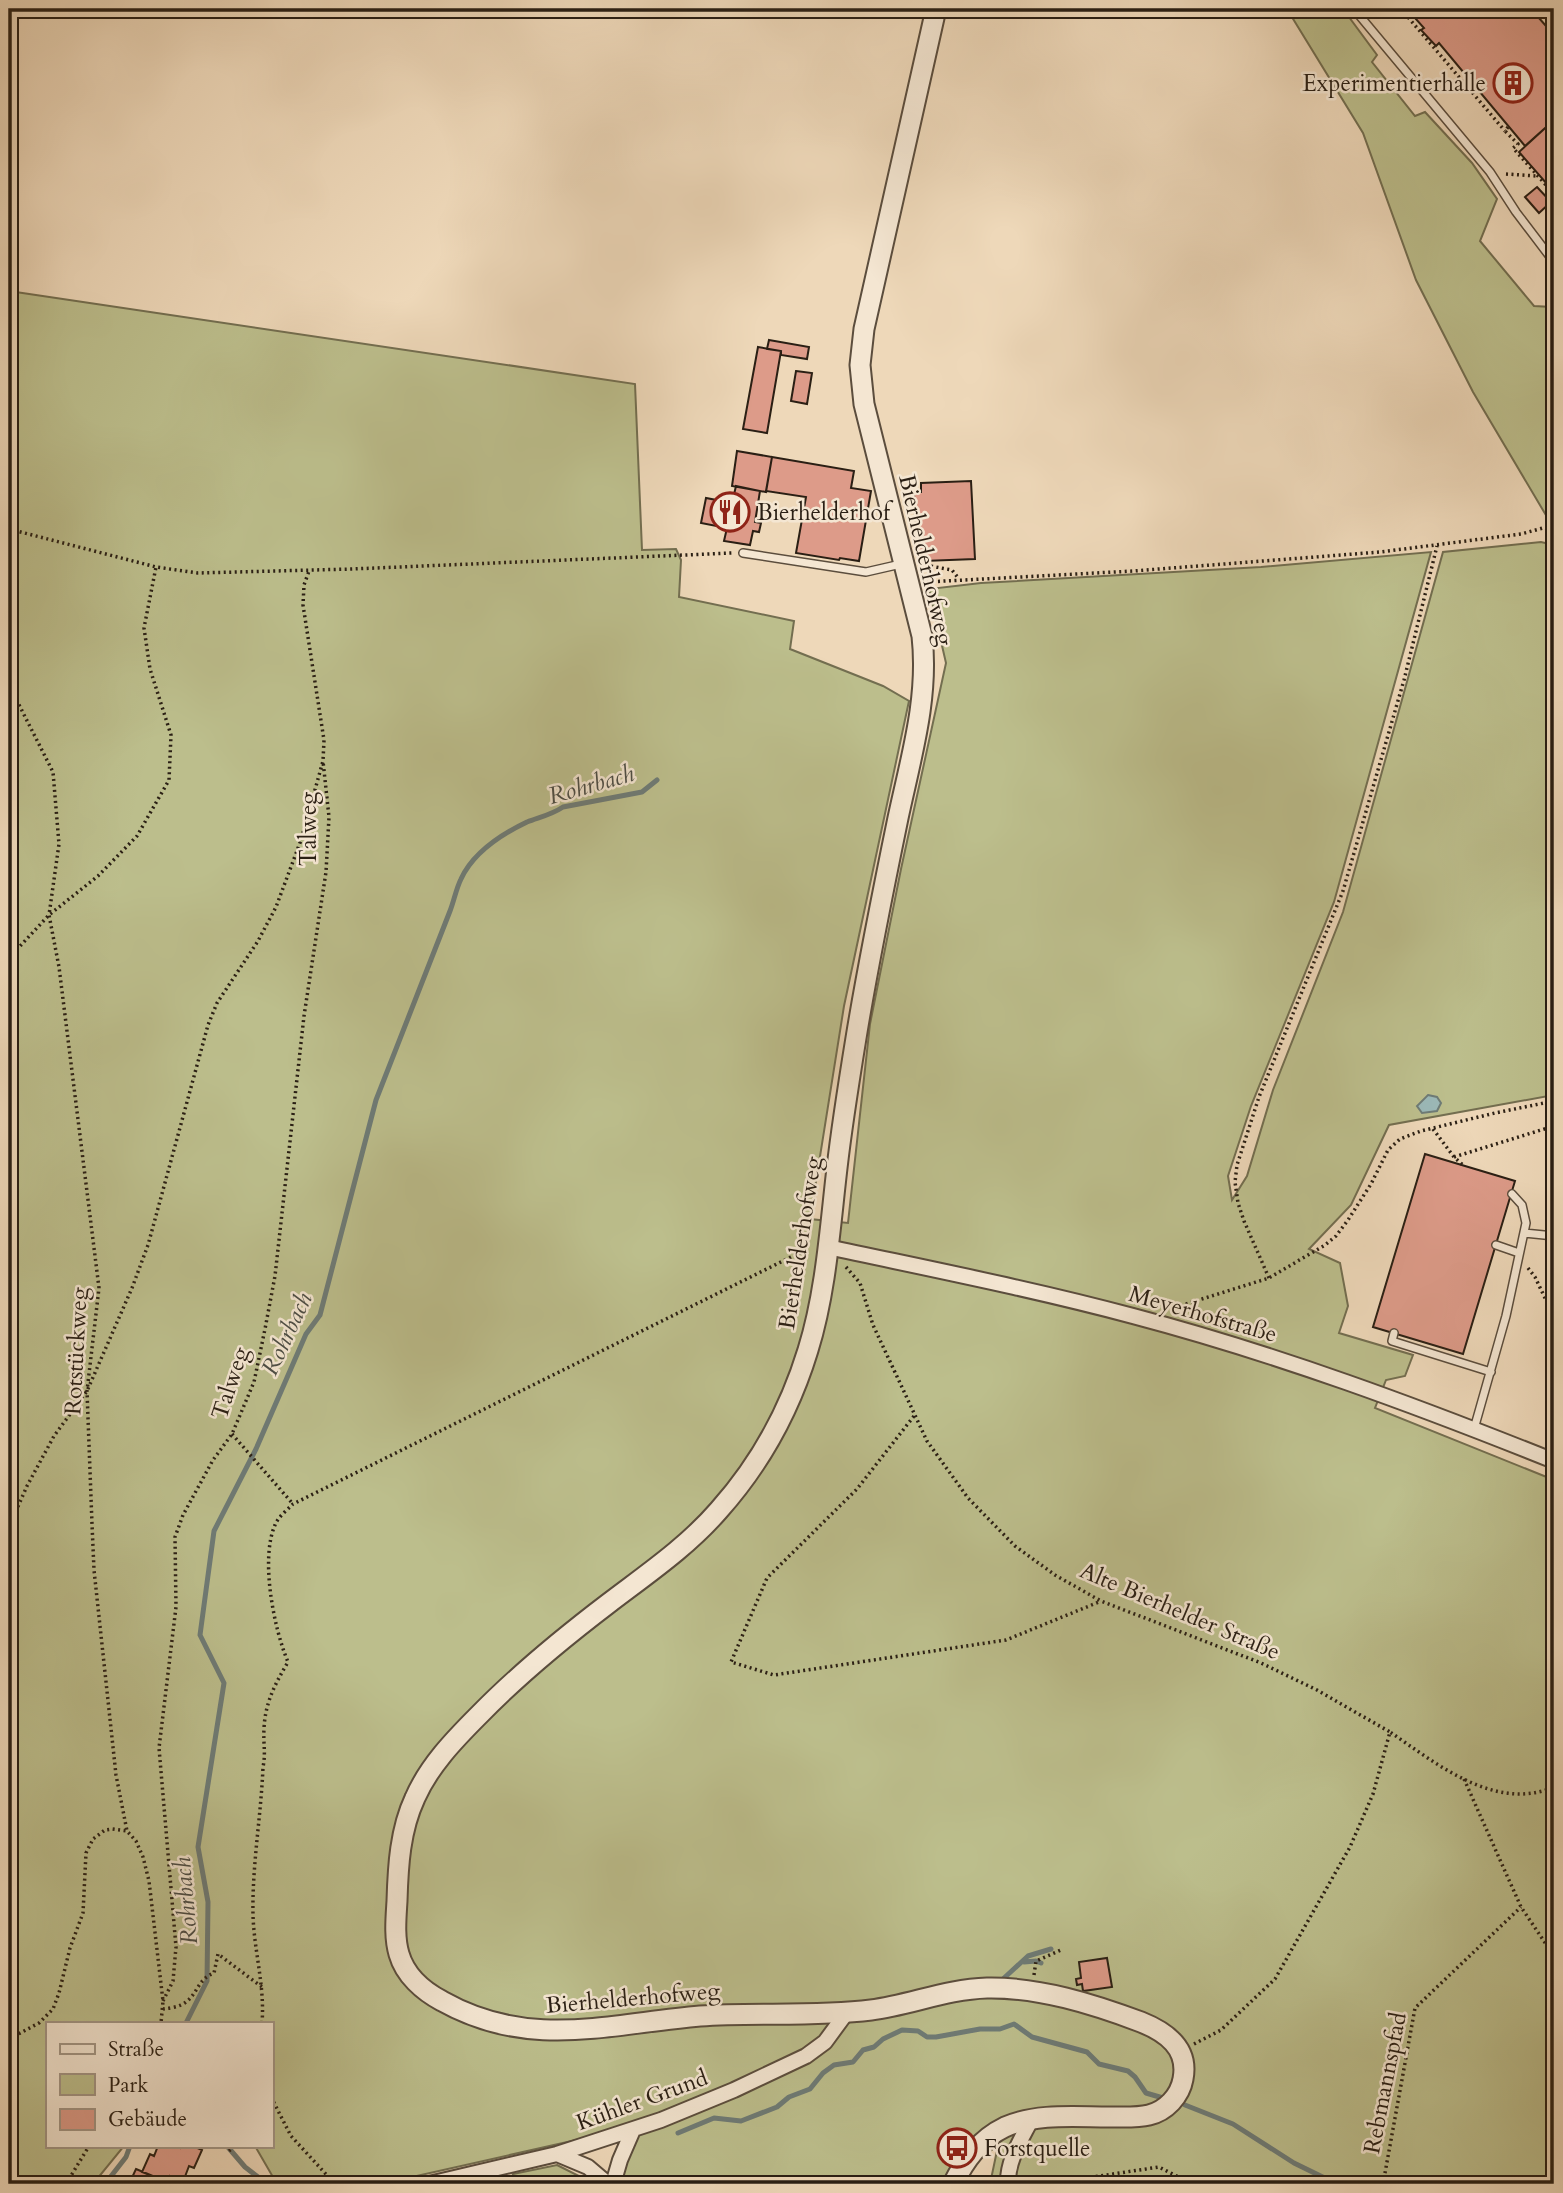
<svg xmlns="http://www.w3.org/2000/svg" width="1563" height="2193" font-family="Cardo,serif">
<rect width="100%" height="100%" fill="#eed8b9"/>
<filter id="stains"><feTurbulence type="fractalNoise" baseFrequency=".00286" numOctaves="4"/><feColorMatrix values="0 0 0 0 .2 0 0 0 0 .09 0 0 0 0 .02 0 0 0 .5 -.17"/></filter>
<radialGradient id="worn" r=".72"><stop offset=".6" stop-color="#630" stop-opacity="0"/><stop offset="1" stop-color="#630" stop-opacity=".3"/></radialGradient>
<path fill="#bcbe8c" stroke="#736e50" stroke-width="2" d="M1287,9H1343L1377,55L1372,62L1415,116L1425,112L1472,163L1497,199L1480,241L1534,306L1552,307L1554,310V520L1550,522L1473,392L1416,280L1363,133Z
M9,291L635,384L642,550L676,549L681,560L679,597L794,621L790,649L883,686L909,701L844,1006L810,1219L848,1223L870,1024L901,869L946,663L929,589L981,583L1261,567L1431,552L1334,902L1251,1106L1228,1176L1232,1200L1247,1176L1273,1090L1343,912L1443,552L1541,542L1554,545V1095L1389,1125L1351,1205L1309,1249L1340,1263L1348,1306L1339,1333L1413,1355L1405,1376L1386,1380L1375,1408L1554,1480V2184H990L998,2146L942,2182L931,2184H619L636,2134L594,2136L381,2184H277L255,2146H271V2023H47V2146H124L93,2184H9Z
M557,2165L579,2176L587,2184H510L513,2174Z"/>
<path fill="#9bb8b7" stroke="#6e7b76" stroke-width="2" d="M1428,1095L1437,1097L1441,1103L1437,1111L1422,1113L1417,1106Z"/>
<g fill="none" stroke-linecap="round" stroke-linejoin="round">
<path stroke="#6e7b76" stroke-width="5" d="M1024,1962L1036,1961L1041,1963
M1003,1979L1028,1956L1051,1949
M186,2023L207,1981L208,1902L198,1847L224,1683L200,1635L214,1531L256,1449L306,1334L320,1315L376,1100L450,911C454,901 456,889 461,879C473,853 502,834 527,822C540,817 551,815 563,807L642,792L657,780
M1185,2105L1233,2124L1294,2163L1337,2184
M678,2133L714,2118L741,2121L777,2107L789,2097L810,2089L823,2073L834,2065L853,2062L863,2050L874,2047L883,2039L902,2030L918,2031L927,2037H936L980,2029H1000L1014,2024L1032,2037L1087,2052L1099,2064L1128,2071L1135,2077L1146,2093L1163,2098
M227,2146L245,2167L267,2184
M105,2184L126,2157L130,2146"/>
</g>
<path fill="#dd9b89" stroke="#2a1f14" stroke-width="2" d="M1407,9H1531L1554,35V120L1525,146L1439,43L1436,46L1421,30L1424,28Z
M1554,120V192L1519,152Z
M1537,187L1551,202L1539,213L1525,197Z
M769,340L809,347L807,359L781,355V351L767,349Z
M758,347L781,351L767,433L743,429Z
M796,371L812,373L807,404L791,401Z
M737,451L772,457L766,492L732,486Z
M772,457L854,471L851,488L871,491L859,561L840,558L839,560L796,553L806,497L766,491Z
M971,481L975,559L924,561V553H916L914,492H921V483Z
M736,486L760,491L755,522L761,523L759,532L753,531L750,545L724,541L727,528L701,523L706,498L732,503Z
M1425,1154L1515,1181L1463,1354L1373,1327Z
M1107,1958L1112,1987L1083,1991L1082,1984L1077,1985L1076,1979L1081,1978L1079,1962Z
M158,2146H174L180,2148L181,2146H193L202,2150L194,2168L189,2166L183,2182L170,2176L167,2182L142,2172L150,2154L154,2156Z
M136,2169L167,2182L170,2176L190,2184H129Z"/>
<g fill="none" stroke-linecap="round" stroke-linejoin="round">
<g stroke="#5b4d3d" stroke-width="10">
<path id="service" d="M1354,9L1490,172L1516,212L1554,262
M1546,9L1554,18
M743,553L866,572L901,564
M1524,1233L1554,1236
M1496,1245L1519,1253
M1394,1333L1392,1341L1491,1372
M1474,1429L1506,1316L1526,1223L1522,1205L1512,1194"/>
</g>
<g stroke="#5b4d3d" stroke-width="18">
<path id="minor" d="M828,1247C930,1269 1032,1289 1133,1316C1277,1354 1417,1406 1554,1461
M557,2154L588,2167L608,2184
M429,2184L557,2154L661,2120L734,2090L806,2056L825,2042L847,2012
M613,2184L620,2160L633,2130
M1008,2184C1007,2161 1021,2140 1031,2120"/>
</g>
<g stroke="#5b4d3d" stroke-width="23">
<path id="tertiary" d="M936,9L864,329L860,365L864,404L922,636C929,698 911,757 898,818C883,891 868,964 856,1038C849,1081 842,1124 837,1168C830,1228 826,1292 808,1350C790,1409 760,1464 719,1510C687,1547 647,1574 609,1603C563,1638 519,1674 479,1715C454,1740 429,1766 415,1798C400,1830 398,1866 397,1901C396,1918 394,1937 399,1954C405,1975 423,1991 442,2001C529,2050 608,2024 700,2016C756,2012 814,2017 871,2010C910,2005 947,1989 987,1988C1039,1987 1093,2004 1141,2022C1166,2032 1189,2048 1183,2079C1180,2096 1166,2111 1149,2115C1137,2118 1122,2117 1109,2117C1075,2117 1037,2113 1005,2127C980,2139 965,2160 953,2184"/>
</g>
<path stroke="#2a1f14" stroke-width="3.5" stroke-dasharray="2 3.5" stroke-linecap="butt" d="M1401,9L1505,131
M1508,127L1505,131L1518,144L1513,148L1554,194
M1506,174L1537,176
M1546,528L1554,536
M9,529L156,567L198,573L352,569L732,553
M922,560L930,566L952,570L959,579
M927,582L1133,571L1380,552L1521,534L1554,525
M9,685L53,772L59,844L49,915L59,967L99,1288L87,1391L92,1524L94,1570L116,1775L127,1831
M9,958L49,915L98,876L137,836L169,780L171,735L150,669L144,628L156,567
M1433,1129L1454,1157L1464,1166
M1454,1157L1554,1126
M846,1267L860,1283L873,1325L927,1441L968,1498L1015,1546L1055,1575L1101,1601L1261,1663L1317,1690L1390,1732
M1528,1268L1535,1277L1554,1317
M1269,1278L1244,1221L1238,1203L1235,1182L1237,1165L1259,1097L1343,891L1404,680L1437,546
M1170,1309L1269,1278L1325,1245L1336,1236L1348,1220L1371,1184L1388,1150L1400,1139L1421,1131L1495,1113L1554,1101
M914,1416L857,1489L767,1578L731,1662L774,1675L1006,1640L1099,1602
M232,1434L293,1504
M9,1527L27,1486L54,1436L87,1391L132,1288L148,1245L208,1025L217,1003L258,941L276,907L301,840L323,761L324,740L303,605L304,585L309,571
M1464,1779L1521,1907L1554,1956
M1034,1975L1036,1961L1061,1950
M163,2001L173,1981L176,1947L159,1748L176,1607L175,1537L183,1515L213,1460L232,1434L254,1382L265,1329L275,1276L304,1016L326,872L329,817L323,761
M163,2009C170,2008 180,2007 186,2002C198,1993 198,1979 214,1973L218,1954L262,1987
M262,2023C265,1986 254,1951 253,1915C252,1865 261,1817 263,1767C266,1753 263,1743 264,1729C265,1703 275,1684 288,1662C274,1629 260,1559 275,1525C278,1517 287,1510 293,1504L797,1254L810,1251
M9,2039L39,2023L53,2009L59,1993L70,1948L83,1913L86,1853L93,1839L105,1830L112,1829L127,1831L136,1841L143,1857L149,1881L163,2001L161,2023
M1194,2044L1221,2030L1275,1979L1350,1847L1373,1794L1390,1732C1437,1764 1495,1812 1554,1787
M271,2097L291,2136L335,2184
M229,2151L235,2146
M1025,2183L1050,2178L1080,2179L1159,2167L1192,2184
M66,2184L89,2146
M1383,2184L1415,2008L1521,1907"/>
<use href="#service" stroke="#f4e6d2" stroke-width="7"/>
<use href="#minor" stroke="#f4e6d2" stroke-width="14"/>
<use href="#tertiary" stroke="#f4e6d2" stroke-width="19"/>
</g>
<defs>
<g id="building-ring" transform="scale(2.0125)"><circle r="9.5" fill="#f4e6d2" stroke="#8f2418" stroke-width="1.5"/><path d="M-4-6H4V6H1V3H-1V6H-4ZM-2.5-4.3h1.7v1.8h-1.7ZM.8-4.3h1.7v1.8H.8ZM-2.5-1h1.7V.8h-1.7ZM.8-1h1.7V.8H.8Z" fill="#8f2418"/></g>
<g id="restaurant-ring" transform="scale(2.0125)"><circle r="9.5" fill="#f4e6d2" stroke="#8f2418" stroke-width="1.5"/><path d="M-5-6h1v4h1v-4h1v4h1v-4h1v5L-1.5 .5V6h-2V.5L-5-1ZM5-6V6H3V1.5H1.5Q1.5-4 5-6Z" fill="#8f2418"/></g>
<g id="bus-ring" transform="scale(2.0125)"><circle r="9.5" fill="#f4e6d2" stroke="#8f2418" stroke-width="1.5"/><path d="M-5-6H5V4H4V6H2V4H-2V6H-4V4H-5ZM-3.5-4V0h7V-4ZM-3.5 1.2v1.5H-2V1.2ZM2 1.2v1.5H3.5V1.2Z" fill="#8f2418"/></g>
</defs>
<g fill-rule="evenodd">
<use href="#building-ring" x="1513" y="83"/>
<use href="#restaurant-ring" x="730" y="512"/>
<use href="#bus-ring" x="957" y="2148"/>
</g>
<g text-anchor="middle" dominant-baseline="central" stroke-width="5" stroke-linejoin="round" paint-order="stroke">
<g font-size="23" fill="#2a1f14" stroke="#f4e6d2" text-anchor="start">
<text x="1486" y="83" text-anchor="end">Experimentierhalle</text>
<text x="757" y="512">Bierhelderhof</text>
<text x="984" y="2148">Forstquelle</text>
</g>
<g font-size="23" fill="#2a1f14" stroke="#f4e6d2">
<text transform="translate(926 560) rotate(77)">Bierhelderhofweg</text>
<text transform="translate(308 829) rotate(-90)">Talweg</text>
<text transform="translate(800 1243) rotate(-81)">Bierhelderhofweg</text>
<text transform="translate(1203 1314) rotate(16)">Meyerhofstraße</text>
<text transform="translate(76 1351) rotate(-87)">Rotstückweg</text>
<text transform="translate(230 1383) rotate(-72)">Talweg</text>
<text transform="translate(1180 1611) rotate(23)">Alte Bierhelder Straße</text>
<text transform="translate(633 1998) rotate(-5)">Bierhelderhofweg</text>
<text transform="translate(1385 2083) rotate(-79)">Rebmannspfad</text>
<text transform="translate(642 2100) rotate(-20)">Kühler Grund</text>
</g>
<g font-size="24" font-style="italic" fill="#4c4d45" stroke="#f4e6d2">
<text transform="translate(591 785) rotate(-16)">Rohrbach</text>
<text transform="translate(287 1334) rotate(-65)">Rohrbach</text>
<text transform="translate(186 1901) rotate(-95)">Rohrbach</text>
</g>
</g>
<rect width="1563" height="2193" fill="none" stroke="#eed8b9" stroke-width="35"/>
<rect x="10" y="10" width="1542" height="2172" fill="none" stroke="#2a1f14" stroke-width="3.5"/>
<rect x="18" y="18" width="1528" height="2158" fill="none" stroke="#2a1f14" stroke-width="2"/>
<rect x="46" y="2022" width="228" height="126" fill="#f4e6d2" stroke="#a39686" stroke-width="2"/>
<rect x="60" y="2044" width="35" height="10" fill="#f4e6d2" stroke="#a39686" stroke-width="2"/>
<text x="108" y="2056" font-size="21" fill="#2a1f14">Straße</text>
<rect x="60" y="2074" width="35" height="21" fill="#bcbe8c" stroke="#a39686" stroke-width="2"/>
<text x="108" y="2092" font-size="21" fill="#2a1f14">Park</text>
<rect x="60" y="2109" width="35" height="21" fill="#dd9b89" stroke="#a39686" stroke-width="2"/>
<text x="108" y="2126" font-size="21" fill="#2a1f14">Gebäude</text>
<rect width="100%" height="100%" filter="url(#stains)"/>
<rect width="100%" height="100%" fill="url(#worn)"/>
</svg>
